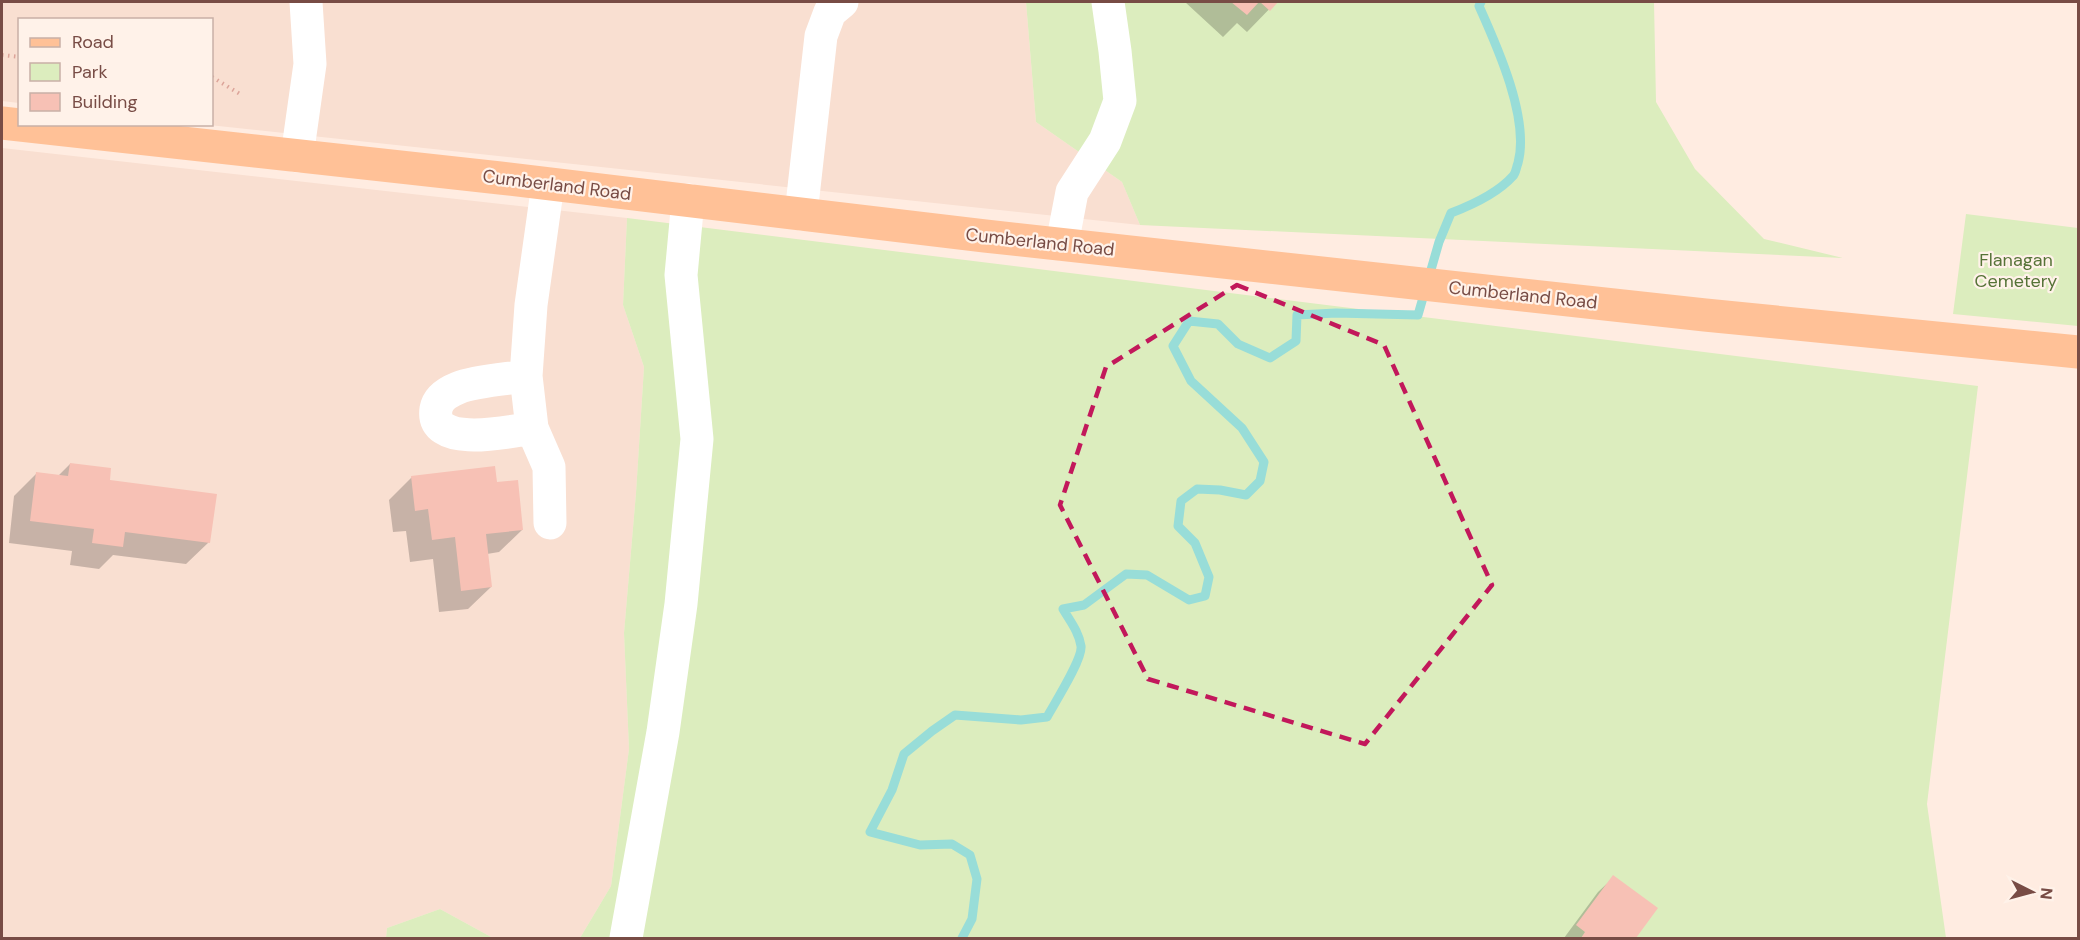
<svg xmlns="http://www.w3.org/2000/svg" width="2080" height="940" font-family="'DM Sans',sans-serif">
<rect width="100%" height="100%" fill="#ffece1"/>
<path fill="#f9dfd1" d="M2,2H1026L1036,122L1122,182L1140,225L209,125L212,124V20H20L19,103L2,101Z
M2,148L627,218L623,305L644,367L636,493L624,633L629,749L611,886L580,938H493L440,909L387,928L386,938H2Z"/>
<path fill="#dcedbe" d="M1026,2H1654L1656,102L1695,169L1764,239L1843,258L1140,225L1122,182L1036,122Z
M1966,214L2078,228V326L1953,314Z
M627,218L1978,386L1927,804L1946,938H580L611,886L629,749L624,633L636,493L644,367L623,305Z
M440,909L493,938H386L387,928Z"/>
<path fill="#0003" d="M1185,2H1276L1247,32L1237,23L1223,37Z
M70,464L209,542L186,564L113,555L99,569L70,565L72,551L9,543L14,496L37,473L58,476Z
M412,477L495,484L522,530L499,552L487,554L491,587L468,609L439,612L433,559L410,562L406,531L393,532L389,500Z
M1614,877L1656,908L1634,938H1564L1598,892Z"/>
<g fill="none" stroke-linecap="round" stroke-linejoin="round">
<path stroke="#98ddd8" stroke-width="9" d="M962,938L972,919L977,879L970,855L952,844L920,845L870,832L892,790L904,754L932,731L955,715L1021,720L1047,717C1054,704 1083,659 1081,646C1079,632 1070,621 1063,609L1084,605L1126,574L1147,575L1189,600L1205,596L1209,577L1195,543L1178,526L1181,501L1197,489L1220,490L1246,495L1260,481L1264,462L1242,428L1191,381L1173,346L1189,321L1218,324L1238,344L1270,358L1296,341L1297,315L1336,313L1418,315L1439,242L1451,213C1472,205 1497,194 1513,176C1516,173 1516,168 1518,163C1530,119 1497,46 1479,6L1481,2"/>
</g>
<path fill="#f7c1b5" d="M1231,2H1259L1247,15Z
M1260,2H1278L1270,11Z
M70,463L111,468L110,480L217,494L210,543L125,532L123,547L92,543L94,529L30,521L36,472L68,476Z
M495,466L497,482L518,480L523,530L486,534L492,587L461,591L455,537L432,540L428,509L415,511L411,476Z
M1613,875L1658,908L1636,938H1581L1585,932L1576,925Z"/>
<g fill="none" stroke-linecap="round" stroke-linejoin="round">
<path stroke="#dca499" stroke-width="4" stroke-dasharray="1.5 4.5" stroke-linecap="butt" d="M2,55L20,57
M212,77L240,94"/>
<path stroke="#fff" stroke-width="33" d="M297,156L310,64L306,2
M548,184L531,305L526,376L532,428L549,467L550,523
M801,214L821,36L830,12L842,2
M1062,244L1072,192L1105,141L1120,101L1115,51L1108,2
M526,376C508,379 475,381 458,388C448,392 438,398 436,409C430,450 513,431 532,428
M626,938L663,732L681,604L697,439L681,275L688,200"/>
<path stroke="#ffc197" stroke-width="33" d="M2,123L500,178L985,236L1705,315L2078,352"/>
</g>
<path fill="none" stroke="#c2185b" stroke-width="4.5" stroke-dasharray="12 8" stroke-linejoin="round" d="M1237,285L1384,345L1492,585L1365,744L1148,679L1060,505L1106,367Z"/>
<g text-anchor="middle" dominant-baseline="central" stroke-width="4.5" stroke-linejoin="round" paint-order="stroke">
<g font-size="18" fill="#784c45" stroke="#fff2e9">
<text transform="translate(557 185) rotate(7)">Cumberland Road</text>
<text transform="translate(1040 242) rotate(6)">Cumberland Road</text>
<text transform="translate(1523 295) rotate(6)">Cumberland Road</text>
</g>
<g font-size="18" fill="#567337" stroke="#fff2e9">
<text x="2016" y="260">Flanagan<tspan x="2016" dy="21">Cemetery</tspan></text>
</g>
</g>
<rect width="2080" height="940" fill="none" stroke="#784c45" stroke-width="6"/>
<rect x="18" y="18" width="195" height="108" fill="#fff2e9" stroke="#c9b0a7" stroke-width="1.5"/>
<rect x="30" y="38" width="30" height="9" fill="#ffc197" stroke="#c9b0a7" stroke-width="1.5"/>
<text x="72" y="48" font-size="18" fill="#784c45">Road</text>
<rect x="30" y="63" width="30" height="18" fill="#dcedbe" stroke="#c9b0a7" stroke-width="1.5"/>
<text x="72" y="78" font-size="18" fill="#784c45">Park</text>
<rect x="30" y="93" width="30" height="18" fill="#f7c1b5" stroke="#c9b0a7" stroke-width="1.5"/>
<text x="72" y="108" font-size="18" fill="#784c45">Building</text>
<g transform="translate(2032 892) rotate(96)" stroke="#fff2e9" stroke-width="4.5" paint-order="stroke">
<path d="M0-4.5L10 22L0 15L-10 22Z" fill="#784c45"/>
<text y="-9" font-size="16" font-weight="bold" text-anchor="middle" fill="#784c45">N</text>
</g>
</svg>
